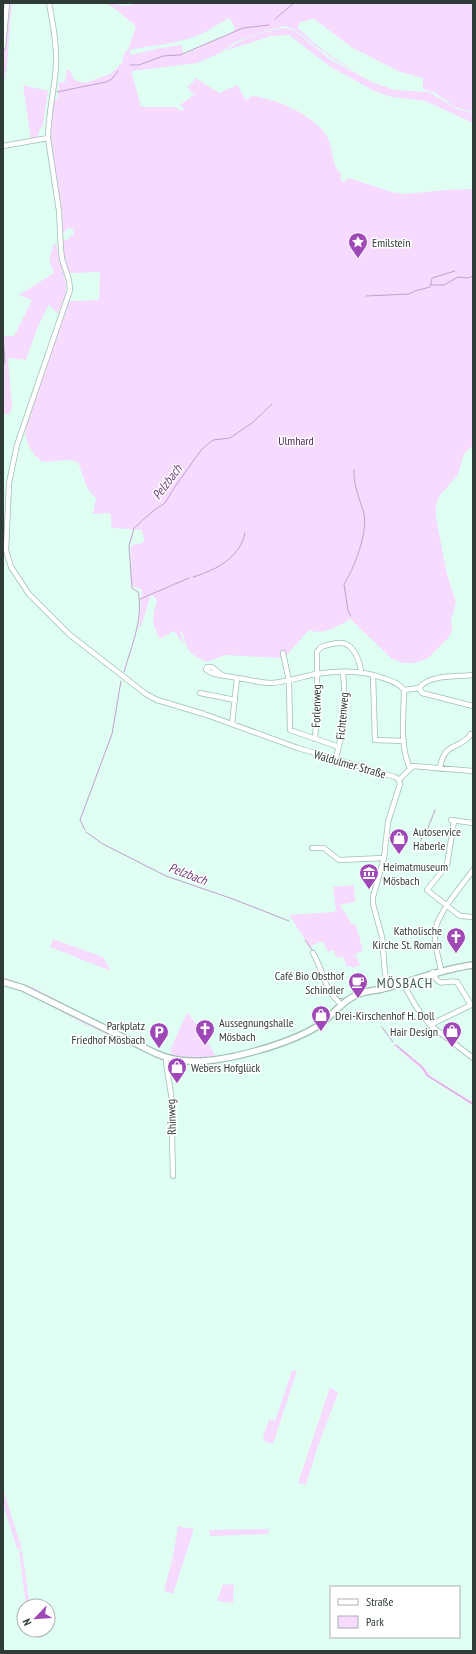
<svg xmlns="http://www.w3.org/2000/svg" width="476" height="1654" font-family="'PT Sans Narrow',sans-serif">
<rect width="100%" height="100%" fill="#defff1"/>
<path fill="#f6dbfe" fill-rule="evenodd" d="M9,3H12L7,65L3,87V62Z
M106,3L128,6L136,3H473V112L455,107L435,93L423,89V78L400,72L351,47L314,19L300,22L298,28L325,52L358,73L331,58L295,30L286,26L272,29L245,38L234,43L220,53L198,63L133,71L132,73L141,107H175L182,111L184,109L180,105L200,90L193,94L187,87L190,85L196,78L219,93L237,85L246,100L252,96C275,98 314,115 326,135C332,145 332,157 336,168C337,170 340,172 341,175L340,179L343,182L349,178L392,192L405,194L445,190L473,189V445L464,454L458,475L440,495L436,505V518L447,574L456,602L451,621L452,631L449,637L427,659L414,663H403L392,659L350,619C339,626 323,636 309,630L287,655L281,658L225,655L207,662C188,654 187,650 182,631H180L184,645L174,631L160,639C151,623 152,618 157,600L151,594L141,627L139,626L142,590L133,586L132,584L131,547L132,545L142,543L144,541L142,530L114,528L111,526V515L109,513L93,514L96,499L87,488L78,462L69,460L43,462C31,455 25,440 24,426L69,301L99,300L100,272L71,273L69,272L64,260L62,240H67L74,233L73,230L70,227L63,233L61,231L58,193L50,134L53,104L58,96L59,82H65L67,70H70L74,80L85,83L110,74L122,63L125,51L128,50L136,26C125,18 118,10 106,3ZM230,18L235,28L233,32L183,55L182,45L160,48L130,55V50C152,45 176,44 197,36C209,31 219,23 230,18Z
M287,28L295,31L329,59L374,83L395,90L429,92L457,109L473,113V123L425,101L392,97L374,91L329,66L289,35L271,36L225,51C241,39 267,29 287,28Z
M23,85L48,91L43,125L39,131L38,139L31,140Z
M56,244L66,284V294L58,314L49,305L48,306L37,329L26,360L8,358L12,408L9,415L3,413V333L6,336H14L32,300L19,295L54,273L49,260L53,245Z
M354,885L355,902L340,905L352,924L356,925L363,951L355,954L360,965L352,968L351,966L347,967L343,956L337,958L333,950L328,952L322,941L310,947L289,915L333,912L336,910L333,887Z
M53,939L103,957L111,971L50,947Z
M3,977L33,987L94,1020L3,981Z
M15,987L145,1051V1052L82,1023Z
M187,1012L204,1034L216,1057L194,1059L171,1057V1048Z
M396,1044L423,1066L431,1076L473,1102V1106L426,1076L421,1069L393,1045Z
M292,1370L297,1371L273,1444L265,1442L263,1437L269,1419L275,1421Z
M330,1387L338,1393L317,1449L306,1485L298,1483Z
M3,1488L22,1550L17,1549L3,1504Z
M178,1526L194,1529L173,1594L164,1591L173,1556Z
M269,1529L268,1534L210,1536L209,1530Z
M19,1551H22L30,1606H26Z
M223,1584L234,1585L233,1603L217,1601Z"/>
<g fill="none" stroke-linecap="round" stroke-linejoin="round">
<path stroke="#c39ecf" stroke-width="1" d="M275,19L294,3
M130,65H139L163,56L180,55L243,28L269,25
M57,92L106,82L112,79L118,71
M431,285H444L458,277L468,278L473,276
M366,296L409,294L415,291L430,287L432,278L455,271
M3,337L5,361L3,366
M193,577C216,570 240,558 245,533
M140,599L189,578
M351,616L348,611L344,584C354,569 368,532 364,514C360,499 353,485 354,470
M124,672C131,647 144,618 138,592L132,588L129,546L134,528L153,511L165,503L176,485L202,449L213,440L230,438L252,423L272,404
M85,830L80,820L112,734L121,681
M86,832L103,844L166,876L233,899L289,921
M418,844L428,828L435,810
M305,940L313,951
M337,998L344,999
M382,1027L393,1042
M396,1045L422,1067L428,1076L473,1104"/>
<g stroke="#a0bfb3" stroke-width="6">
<path id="minor" d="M49,3C53,23 57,44 56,64C55,89 48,113 48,138L59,211L61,250L62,259L69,280L70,290L17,445L9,483L6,550L11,567L29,594L70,635L146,694L157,700L204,714L298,748L395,777L399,780
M3,47L7,3
M3,146L48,138
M283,653L289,681L290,730L339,747
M222,675L212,667H207L206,669C209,675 230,676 237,678
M373,675L375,740L404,741
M419,688L422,693L473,706
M404,690L419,688C430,674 457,677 473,675
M200,693L235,700
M232,724L237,678C248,679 260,683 271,683C287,682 301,677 316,674C339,670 362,670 383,678C391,681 399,683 404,690C404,714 399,745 410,768
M315,739L317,709V652L321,647C327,645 334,643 340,643C353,642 360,661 361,672
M335,761C344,731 346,702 343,672
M440,769C443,741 461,750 471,734
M399,780L413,766L473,771
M451,820L473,823
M454,821L447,865L427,890L460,916L473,917
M312,848H324L339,860L384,858
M313,953C325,974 323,989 342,1005
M441,970C439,959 434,945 435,933C436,914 462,886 473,870
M402,982L417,1008L430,1025L473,1058
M391,986L385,974L382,937L373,904V897L384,858L388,822L400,784L399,780
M430,1025L471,1005L457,982C445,979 439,990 433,972
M167,1058L166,1062L171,1094L173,1176"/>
</g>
<g stroke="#a0bfb3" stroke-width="8">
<path id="major" d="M3,982L23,988L155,1053C166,1058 177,1061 190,1061C224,1063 289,1044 318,1026C331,1017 341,1002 356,995C364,991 373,991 382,989C413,981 441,969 473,965"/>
</g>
<use href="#minor" stroke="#fff" stroke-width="4.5"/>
<use href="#major" stroke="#fff" stroke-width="5.5"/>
</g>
<defs>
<g id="sight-pin" transform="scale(1)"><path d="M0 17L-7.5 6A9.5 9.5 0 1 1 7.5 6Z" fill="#9e49b7" stroke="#fff"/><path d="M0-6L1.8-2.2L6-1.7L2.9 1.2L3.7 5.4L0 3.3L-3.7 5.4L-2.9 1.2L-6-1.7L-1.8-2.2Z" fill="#fff"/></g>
<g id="shop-pin" transform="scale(1)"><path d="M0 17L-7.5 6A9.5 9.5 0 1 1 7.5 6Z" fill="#9e49b7" stroke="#fff"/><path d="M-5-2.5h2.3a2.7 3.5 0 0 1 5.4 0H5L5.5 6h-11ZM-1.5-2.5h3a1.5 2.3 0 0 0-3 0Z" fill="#fff"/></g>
<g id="museum-pin" transform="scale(1)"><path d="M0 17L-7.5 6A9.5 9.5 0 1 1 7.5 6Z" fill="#9e49b7" stroke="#fff"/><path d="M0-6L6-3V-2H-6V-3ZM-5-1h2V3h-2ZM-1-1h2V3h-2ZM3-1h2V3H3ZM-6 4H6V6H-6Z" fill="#fff"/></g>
<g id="church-pin" transform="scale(1)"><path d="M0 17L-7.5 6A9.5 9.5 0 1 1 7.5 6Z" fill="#9e49b7" stroke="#fff"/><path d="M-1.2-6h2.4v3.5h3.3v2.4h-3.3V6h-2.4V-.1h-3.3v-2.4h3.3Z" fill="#fff"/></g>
<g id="cafe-pin" transform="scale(1)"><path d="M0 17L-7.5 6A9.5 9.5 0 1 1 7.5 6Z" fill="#9e49b7" stroke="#fff"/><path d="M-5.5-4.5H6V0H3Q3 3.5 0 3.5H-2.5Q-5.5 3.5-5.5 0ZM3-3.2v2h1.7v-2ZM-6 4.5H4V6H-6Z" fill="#fff"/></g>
<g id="parking-pin" transform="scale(1)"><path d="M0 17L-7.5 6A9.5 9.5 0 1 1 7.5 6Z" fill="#9e49b7" stroke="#fff"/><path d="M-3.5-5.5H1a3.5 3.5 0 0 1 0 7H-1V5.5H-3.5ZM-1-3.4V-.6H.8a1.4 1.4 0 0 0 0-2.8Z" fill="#fff"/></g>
</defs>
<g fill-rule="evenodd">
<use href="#sight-pin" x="358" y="242"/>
<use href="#shop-pin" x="399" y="838"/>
<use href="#museum-pin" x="369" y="873"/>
<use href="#church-pin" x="456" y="937"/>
<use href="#cafe-pin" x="358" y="982"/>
<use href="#shop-pin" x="321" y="1015"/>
<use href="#church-pin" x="205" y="1029"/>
<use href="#shop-pin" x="452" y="1031"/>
<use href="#parking-pin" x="159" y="1032"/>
<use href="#shop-pin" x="177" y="1067"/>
</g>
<g text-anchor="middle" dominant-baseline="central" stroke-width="3" stroke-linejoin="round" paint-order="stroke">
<g font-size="12" fill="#2f3b36" stroke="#fff" text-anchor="start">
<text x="372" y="242">Emilstein</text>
<text x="413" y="831">Autoservice<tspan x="413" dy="14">Haberle</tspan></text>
<text x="383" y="866">Heimatmuseum<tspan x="383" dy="14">Mösbach</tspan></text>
<text x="442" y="930" text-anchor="end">Katholische<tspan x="442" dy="14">Kirche St. Roman</tspan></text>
<text x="344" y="975" text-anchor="end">Café Bio Obsthof<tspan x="344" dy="14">Schindler</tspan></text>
<text x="335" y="1015">Drei-Kirschenhof H. Doll</text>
<text x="219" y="1022">Aussegnungshalle<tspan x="219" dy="14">Mösbach</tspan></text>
<text x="145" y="1025" text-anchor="end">Parkplatz<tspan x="145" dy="14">Friedhof Mösbach</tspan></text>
<text x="438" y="1031" text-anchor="end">Hair Design</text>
<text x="191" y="1067">Webers Hofglück</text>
</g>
<g font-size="12" fill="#4e1f5c" stroke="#fff">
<text x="296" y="440">Ulmhard</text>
</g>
<g font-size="12" fill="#2f3b36" stroke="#fff">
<text transform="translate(316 706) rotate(-89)">Forlenweg</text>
<text transform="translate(342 716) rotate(-85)">Fichtenweg</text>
<text transform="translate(350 764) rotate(16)">Waldulmer Straße</text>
<text transform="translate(171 1117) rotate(-92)">Rhinweg</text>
</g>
<g font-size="13" font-style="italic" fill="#6f3f7d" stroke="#fff">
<text transform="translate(167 482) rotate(-53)">Pelzbach</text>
<text transform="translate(188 874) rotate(21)">Pelzbach</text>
</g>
<g font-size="14" letter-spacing="1" fill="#3e5a50" stroke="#fff">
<text x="405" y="983">MÖSBACH</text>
</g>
</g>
<rect width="476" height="1654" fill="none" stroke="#2f3b36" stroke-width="8"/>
<rect x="330" y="1586" width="130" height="52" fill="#ffffff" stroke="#acb1af"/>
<rect x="338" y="1599" width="20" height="6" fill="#ffffff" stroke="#acb1af"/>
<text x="366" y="1606" font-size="12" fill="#2f3b36">Straße</text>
<rect x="338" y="1616" width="20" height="12" fill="#f6dbfe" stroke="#acb1af"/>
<text x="366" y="1626" font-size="12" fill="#2f3b36">Park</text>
<g transform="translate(36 1618) rotate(245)"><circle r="19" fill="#ffffff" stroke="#acb1af"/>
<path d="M0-3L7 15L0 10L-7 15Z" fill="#9e49b7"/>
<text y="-6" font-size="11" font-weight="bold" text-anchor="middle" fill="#2f3b36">N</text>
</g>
</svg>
